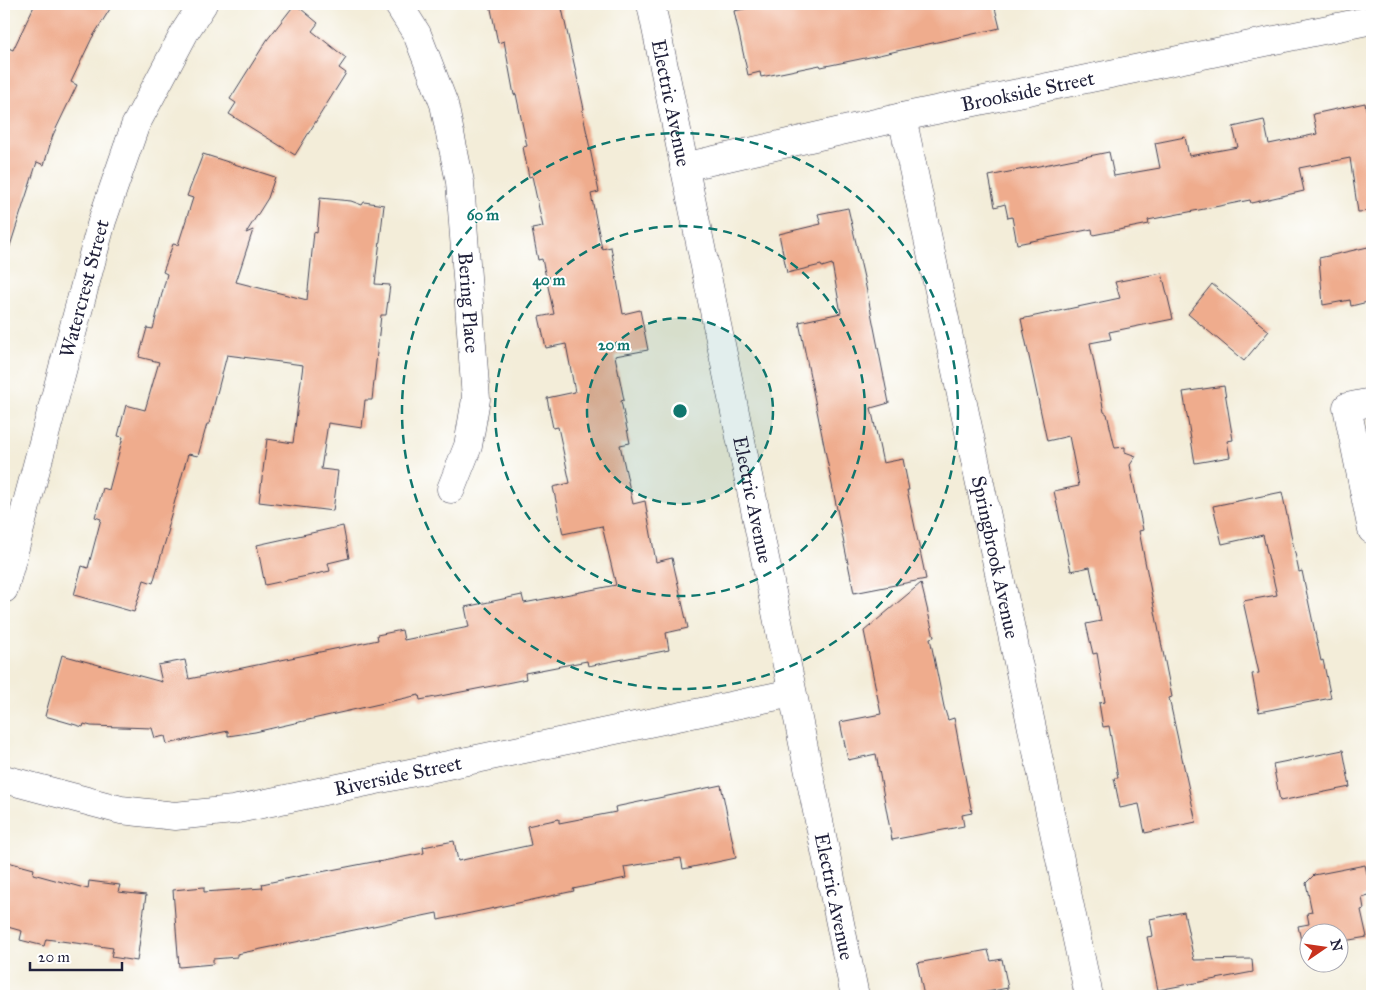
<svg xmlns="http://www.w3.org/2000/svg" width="1376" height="1000" font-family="'IM FELL Great Primer',serif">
<rect width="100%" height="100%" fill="#fff"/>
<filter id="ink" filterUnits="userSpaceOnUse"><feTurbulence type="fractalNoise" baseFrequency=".02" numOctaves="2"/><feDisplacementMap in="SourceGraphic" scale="10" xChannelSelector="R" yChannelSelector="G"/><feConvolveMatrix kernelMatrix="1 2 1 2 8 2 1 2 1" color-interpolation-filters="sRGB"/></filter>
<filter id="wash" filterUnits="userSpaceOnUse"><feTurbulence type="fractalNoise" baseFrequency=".0096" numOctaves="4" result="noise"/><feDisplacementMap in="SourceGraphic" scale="20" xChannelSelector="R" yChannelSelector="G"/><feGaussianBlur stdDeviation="1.12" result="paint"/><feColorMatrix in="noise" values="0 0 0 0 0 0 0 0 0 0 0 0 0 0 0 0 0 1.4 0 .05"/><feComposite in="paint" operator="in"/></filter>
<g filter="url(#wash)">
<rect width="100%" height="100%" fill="#f3edd9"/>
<g id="blocks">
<path fill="#efac8d" d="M35,4H113L92,38L71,82L77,85L53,135L44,165L37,162L9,249L4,248V46L13,50Z
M295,4L318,23L312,31L346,58L339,68L346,73L295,155L229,114L236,103L230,99L267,40Z
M490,4H561L584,109L582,110L599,192L591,194L602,249L611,247L623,314L640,310L648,350L615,356L624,400L621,401L630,443L620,445L633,504L645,501L656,562L672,558L688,628L666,633L669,650L588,666L587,661L525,673L526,679L492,686L420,700L419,695L255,732L228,736V731L167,744L165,736L155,738L152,728L91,726L84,724L83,727L45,716L62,655L162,682L158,665L185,660L189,679L378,640L377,635L402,630L404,640L469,627L465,607L522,595L524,603L616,585L602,526L563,534L553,487L570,483L558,427L553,428L547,398L575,392L566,344L546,348L539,317L554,314L542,259L538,260L532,229L543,227L532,176L529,177L523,147L527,146L516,94L514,95L504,41L498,43Z
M768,4H994L1000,28L870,57L821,67L820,65L761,77L760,72L748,75L734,11Z
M1365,103L1372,140V211L1358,212L1350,158L1299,168L1304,191L1251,203L1250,200L1148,220L1149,224L1093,235L1092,229L1017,244L1012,217L1008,218L1005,204L995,207L989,176L1109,152L1114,176L1160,168L1155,143L1185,137L1189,156L1238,147L1233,127L1264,120L1269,144L1317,134L1313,114Z
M203,154L275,177L268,198L246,233L253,230L236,282L307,300L314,232L317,233L320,198L351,201L362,205L364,202L384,205L375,284L390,285L386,315H381L372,400H365L362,428L328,423L321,469L338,471L333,511L259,502L267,439L293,443L303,365L227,355L209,424H207L198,456L188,454L167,529H169L153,583L144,580L134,612L74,595L82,566L88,568L101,519L95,517L103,488L109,490L123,437L118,436L126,405L145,410L159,362L139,357L147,328L153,329L167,274L163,272L173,244L178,245L193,198L187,196Z
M848,208L865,282L889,403L871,408L883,463L903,459L909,490H907L926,579L854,593L799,322L841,313L832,264L822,267L821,265L787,273L779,234L821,224L818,214Z
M1368,247L1372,266V301L1351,306L1350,300L1323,305L1319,258Z
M1162,273L1173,319L1109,332L1111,339L1090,343L1104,412L1107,414L1115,448L1125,447V452L1136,456L1130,465L1143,530L1139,531L1172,697L1169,698L1196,822L1145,833L1139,804L1120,808L1114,778H1118L1109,726L1103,727L1099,703L1105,702L1097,653L1093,654L1086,624L1101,621L1090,567L1071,571L1054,491L1079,486L1069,436L1047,441L1021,319L1120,298L1115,282Z
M1212,284L1269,331L1244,361L1188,314Z
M1224,386L1233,440L1227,441L1230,457L1195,463L1183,392Z
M1282,492L1299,572L1302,571L1321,661L1323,660L1331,698L1259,712L1252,674L1259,673L1243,601L1277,595L1263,535L1222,544L1213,506Z
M343,526L349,558L328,563L330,571L265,585L257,545Z
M921,583L934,637L930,638L944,707L948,720L954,718L972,813L962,815L964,826L892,840L876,754L848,760L840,722L881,714L864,631Z
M1343,750L1350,787L1280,801L1273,764Z
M721,785L736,858L683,869L681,858L624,867L626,878L573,889L574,891L438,920L437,913L237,954V957L213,959V964L179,967L173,890L204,887V892L263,888L262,884L300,876L378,861V862L424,853L423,847L454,841L458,861L531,845L527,826L559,819V823L616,812L615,807Z
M4,861L34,869L33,874L88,889L89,881L120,885L118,892L146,895L137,961L111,957L113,948L46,939L44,946L20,940L22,931L4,926Z
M1365,865L1372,894L1362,897L1364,909L1361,910L1367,937L1338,942V932H1308V949L1303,950L1298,926L1309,924L1307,913L1312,912L1306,883L1314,875Z
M1184,912L1194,960L1252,959L1253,972L1158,990L1147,937L1153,936L1150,919Z
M988,950L991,961L1002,959L1008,988L966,996H924L917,963Z"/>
</g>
</g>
<g filter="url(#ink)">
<use href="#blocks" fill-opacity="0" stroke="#414053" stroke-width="1"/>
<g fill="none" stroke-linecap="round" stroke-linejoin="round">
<g stroke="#414053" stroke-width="29">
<g id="minor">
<path id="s1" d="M398,4L417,34L444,104L460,182L476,399L468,446L451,489"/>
<path id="s2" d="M902,117L1089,996"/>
<path id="s3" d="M684,167L902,117L1372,20"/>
<path d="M1372,402L1347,407L1372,530"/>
<path id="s4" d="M4,589L102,221L135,126L186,30L203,4"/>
<path id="s5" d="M4,779L121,810L175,816L233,810L792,693"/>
</g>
</g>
<g stroke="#414053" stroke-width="29">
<g id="tertiary">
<path id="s6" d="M651,4L855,996"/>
</g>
</g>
<use href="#minor" stroke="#fff" stroke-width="28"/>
<use href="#tertiary" stroke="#fff" stroke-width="28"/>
</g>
</g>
<circle cx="680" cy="411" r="93" fill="#0f766e" fill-opacity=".12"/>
<g fill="none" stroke="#0f766e" stroke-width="2.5" stroke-dasharray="9 6">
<circle cx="680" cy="411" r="93"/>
<circle cx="680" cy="411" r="185"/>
<circle cx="680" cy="411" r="278"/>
</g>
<g text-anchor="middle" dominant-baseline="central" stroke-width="4" stroke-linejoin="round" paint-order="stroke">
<g font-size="20" fill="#22223b" stroke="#fff">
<text stroke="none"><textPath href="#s3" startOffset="352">Brookside Street</textPath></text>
<text stroke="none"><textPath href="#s6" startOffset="101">Electric Avenue</textPath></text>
<text stroke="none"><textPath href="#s4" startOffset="311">Watercrest Street</textPath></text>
<text stroke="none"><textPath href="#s1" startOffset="311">Bering Place</textPath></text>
<text stroke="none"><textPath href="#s6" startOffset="506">Electric Avenue</textPath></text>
<text stroke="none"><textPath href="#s2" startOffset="450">Springbrook Avenue</textPath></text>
<text stroke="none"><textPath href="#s5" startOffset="402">Riverside Street</textPath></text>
<text stroke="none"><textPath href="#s6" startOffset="911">Electric Avenue</textPath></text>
</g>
</g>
<circle cx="680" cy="411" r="8" fill="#0f766e" stroke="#fff" stroke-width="2.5"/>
<g font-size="15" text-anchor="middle" font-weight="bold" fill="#0f766e" stroke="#fff" stroke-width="4" stroke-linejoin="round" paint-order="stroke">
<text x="483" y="220">60 m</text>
<text x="549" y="285">40 m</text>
<text x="614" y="350">20 m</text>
</g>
<rect width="1376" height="1000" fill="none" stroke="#fff" stroke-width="20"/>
<g transform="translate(1324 948) rotate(77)"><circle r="24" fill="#ffffff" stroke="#a7a7b1"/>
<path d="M0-4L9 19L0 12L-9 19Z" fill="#c8321e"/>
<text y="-8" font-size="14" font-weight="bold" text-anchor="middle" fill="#22223b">N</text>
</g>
<path d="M30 962v8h92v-8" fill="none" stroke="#22223b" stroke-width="2.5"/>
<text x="38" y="962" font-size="15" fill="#22223b" stroke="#ffffff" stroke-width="4" paint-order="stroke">20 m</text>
</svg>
